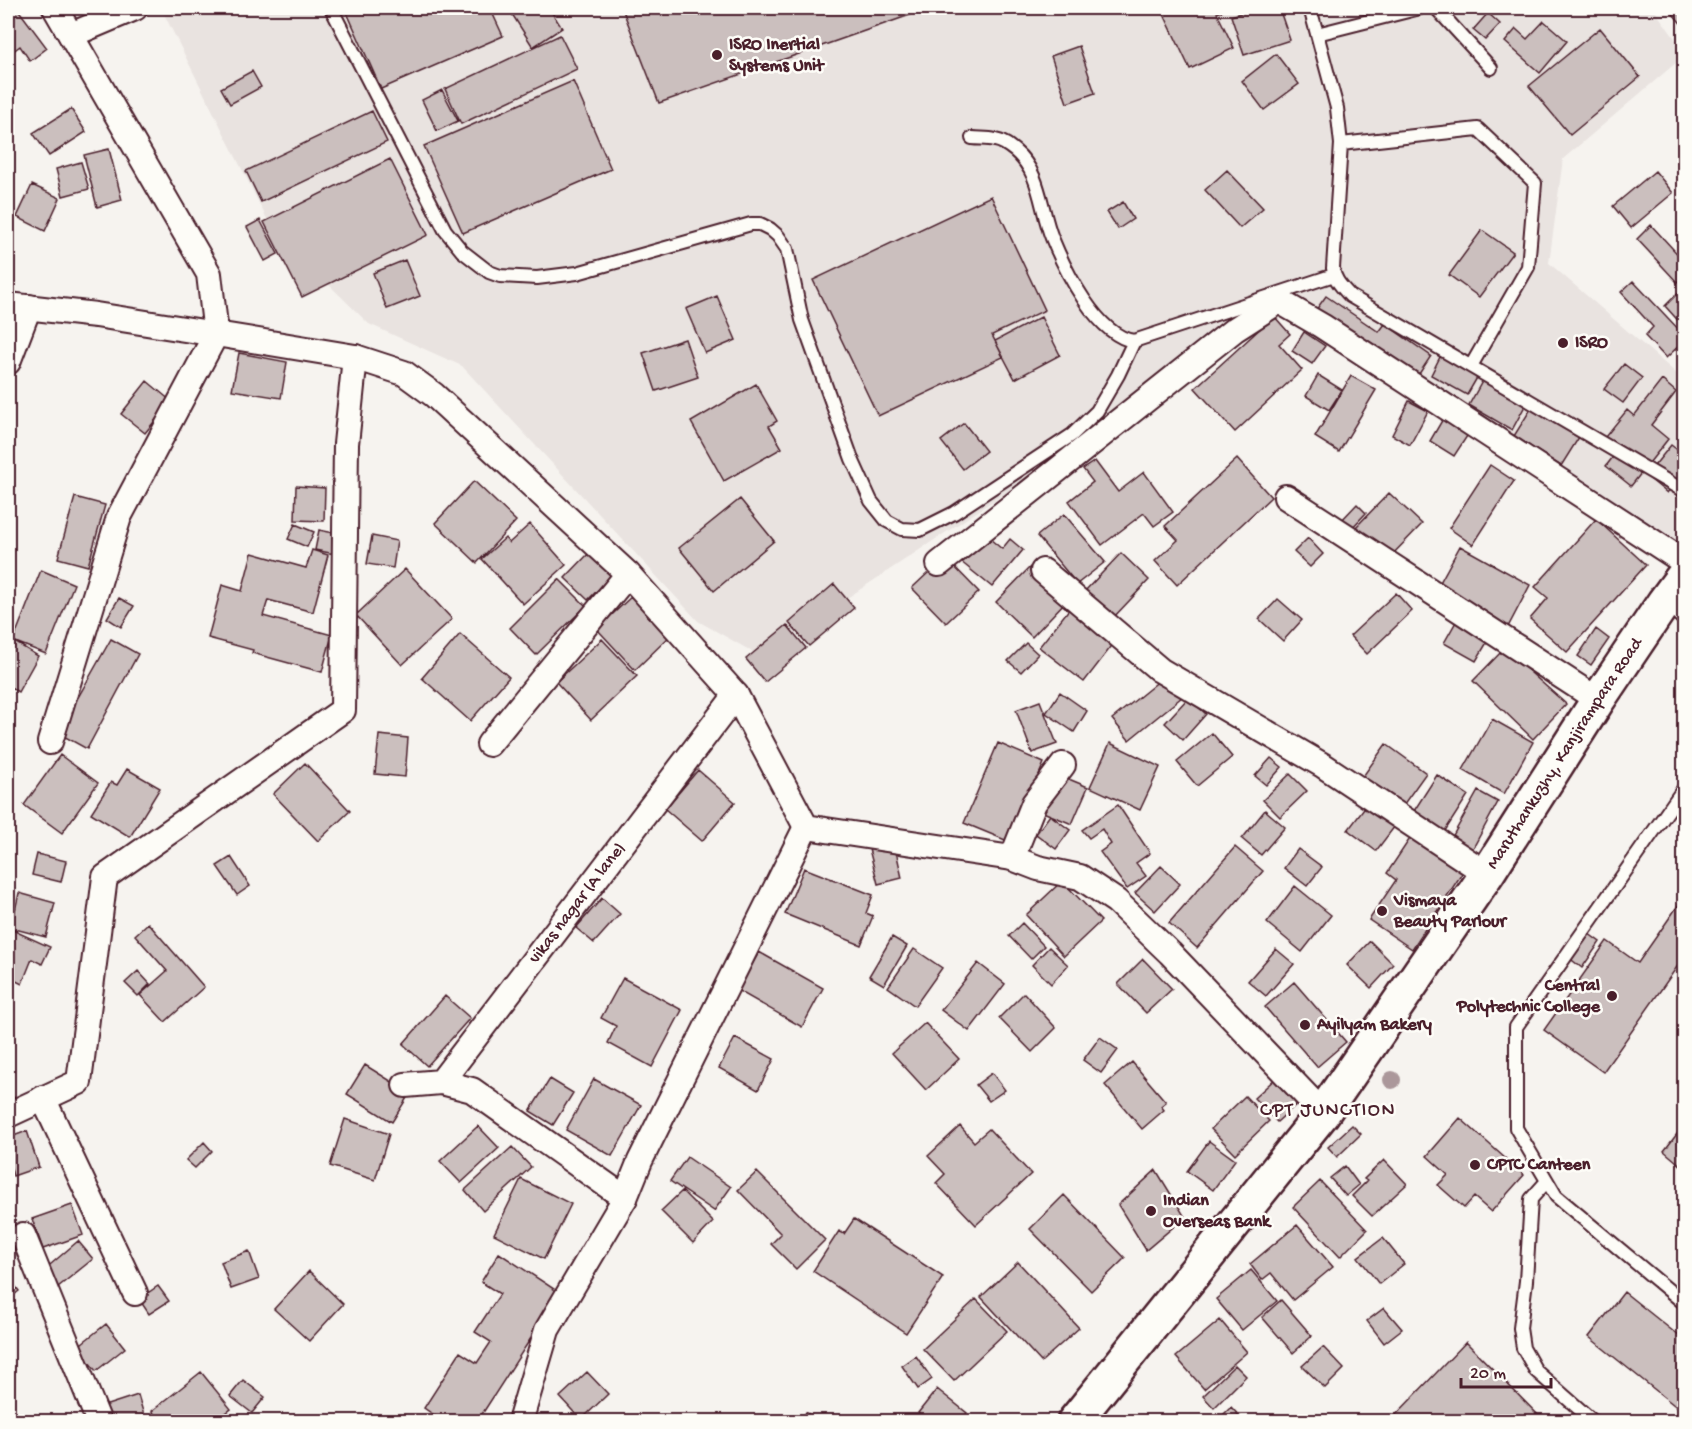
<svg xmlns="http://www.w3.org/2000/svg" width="1692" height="1429" font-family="'Gochi Hand',sans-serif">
<rect width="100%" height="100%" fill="#f6f3ef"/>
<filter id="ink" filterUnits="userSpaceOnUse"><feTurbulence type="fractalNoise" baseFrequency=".0167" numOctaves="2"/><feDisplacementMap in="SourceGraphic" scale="12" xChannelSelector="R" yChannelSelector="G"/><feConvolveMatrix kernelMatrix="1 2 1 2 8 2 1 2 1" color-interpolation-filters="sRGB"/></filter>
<g filter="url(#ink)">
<path fill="#e9e3e0" d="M161,8H1653L1684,51V56L1563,159L1549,263L1684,380V546L1680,553L1292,302L760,656L698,621L462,366L369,324L272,229Z"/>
<path fill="#cbbfbe" stroke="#4a1f2b" stroke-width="1.5" d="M17,8L47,48L30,61L20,46L8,55V14Z
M345,8H490L503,36L381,89Z
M523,8H549L562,28L533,47L512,14Z
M622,8H930L659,103Z
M1161,8H1229L1217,13L1234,48L1190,69Z
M1256,8H1279L1290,40L1244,55L1231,16Z
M1668,8H1684V27Z
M1488,13L1500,24L1485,40L1473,30Z
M1544,21L1567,41L1540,73L1505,42L1516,29L1527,39Z
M1600,28L1640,77L1570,135L1529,86Z
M560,35L577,69L461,124L445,89Z
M1079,46L1095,93L1067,103L1051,56Z
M1276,54L1299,84L1264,110L1242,81Z
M252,71L261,87L230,104L221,88Z
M573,81L611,169L463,233L424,146Z
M442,90L458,121L437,131L422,100Z
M71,109L86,132L49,156L33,133Z
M372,111L387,142L261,202L246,171Z
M109,149L122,200L97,207L84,155Z
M390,159L428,235L302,297L264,222Z
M81,162L89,189L63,196L56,169Z
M1227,170L1263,208L1240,228L1205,190Z
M1655,171L1673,193L1631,228L1613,206Z
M32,185L60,198L45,231L17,217Z
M991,196L1045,310L992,335L1003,357L878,416L813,280Z
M1123,202L1133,219L1118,229L1107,212Z
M260,220L278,254L265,261L247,227Z
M1651,225L1684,261V276L1677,282L1637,239Z
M1482,230L1513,252L1479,297L1449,275Z
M405,260L420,296L387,309L373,273Z
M1633,281L1684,335V341L1666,358L1645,336L1653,327L1621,292Z
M1684,287V327L1665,306Z
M717,296L736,340L705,353L686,309Z
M1326,296L1379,332L1385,324L1431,356L1413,383L1313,314Z
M1274,316L1290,334L1279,344L1302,370L1235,432L1195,388Z
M1041,317L1060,355L1015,379L995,341Z
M1304,332L1325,346L1312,364L1292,351Z
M685,339L698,377L656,391L643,353Z
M239,353L287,362L281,398L232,390Z
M1441,355L1478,376L1467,395L1431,375Z
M1624,364L1642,378L1623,403L1604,389Z
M1318,375L1342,390L1329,410L1306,396Z
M1351,376L1376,390L1339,452L1315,437Z
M1484,378L1527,402L1512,430L1469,405Z
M1662,380L1676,392L1651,425L1668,439L1631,486L1606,466L1620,448L1605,437L1627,410L1634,416Z
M147,381L171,401L145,433L121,414Z
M756,384L777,421L769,426L782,448L724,481L691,422Z
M1409,401L1428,411L1410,445L1392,435Z
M1534,404L1581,434L1561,466L1514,436Z
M1444,417L1469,433L1454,456L1430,441Z
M964,423L986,451L963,469L941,441Z
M1671,445L1684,455V471L1667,493L1646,476Z
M1237,459L1271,497L1177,585L1155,561L1178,540L1165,526Z
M1095,461L1118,492L1144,472L1173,512L1154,526L1144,513L1102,545L1069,501L1093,482L1083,469Z
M1490,465L1514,481L1473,545L1449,528Z
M474,481L516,521L477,563L435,523Z
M296,486L325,488L324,521L295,520Z
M1389,493L1422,524L1389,558L1356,527Z
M75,497L105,505L88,566L58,558Z
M740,499L774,541L714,591L679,548Z
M1357,504L1366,513L1348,532L1339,523Z
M1064,514L1105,562L1077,584L1037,536Z
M1596,519L1646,565L1567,652L1530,619L1548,598L1535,587Z
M295,524L314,532L307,547L288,539Z
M530,524L566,565L523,604L482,559L505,538L509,543Z
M978,529L1002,549L1010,539L1023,550L992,587L955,557Z
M319,530L339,534L335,554L315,550Z
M372,536L397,541L393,568L367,564Z
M1308,538L1323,554L1310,567L1294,552Z
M1460,546L1530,585L1508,627L1437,588Z
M312,550L328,555L313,612L268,600L263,616L332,635L322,672L252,653L253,650L208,638L222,585L242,591L252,553L306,568Z
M592,550L615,572L588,600L565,578Z
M1121,553L1149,580L1112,619L1084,592Z
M945,557L979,592L946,623L912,588Z
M1030,567L1066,601L1032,637L996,602Z
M405,569L452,619L402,665L356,615Z
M41,570L74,584L46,654L13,641Z
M559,579L586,606L536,655L510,628Z
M834,584L854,608L809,646L789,623Z
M1396,593L1412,611L1367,654L1350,636Z
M634,594L672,634L635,670L597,629Z
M119,598L134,606L121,627L107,618Z
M1278,599L1302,620L1283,641L1259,619Z
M1074,603L1118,638L1084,682L1039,647Z
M1457,620L1489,639L1476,661L1444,643Z
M787,625L806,648L765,682L746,659Z
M1596,629L1609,639L1591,665L1578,656Z
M460,634L509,677L470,721L422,678Z
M8,638L38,656L18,692L8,686Z
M111,639L138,654L87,749L58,733Z
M602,639L637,676L591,720L556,682Z
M1026,643L1038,654L1021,672L1008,661Z
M1504,649L1566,704L1533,739L1473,681Z
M1165,676L1182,697L1129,740L1112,719Z
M1060,692L1087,711L1074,732L1046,713Z
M1188,698L1206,714L1183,740L1165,723Z
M1040,701L1057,744L1032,753L1016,710Z
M1492,719L1533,742L1504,794L1463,770Z
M1212,733L1232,757L1197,786L1177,762Z
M379,735L408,738L405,777L375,774Z
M998,743L1044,763L1010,842L964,823Z
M1110,743L1160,767L1140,810L1090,787Z
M1386,744L1426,773L1401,808L1361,779Z
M60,755L98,783L62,833L24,805Z
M1271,758L1282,767L1266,785L1255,776Z
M305,763L350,811L318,841L273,794Z
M127,769L160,788L130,837L91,813L111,782L117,785Z
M698,770L735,802L702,841L665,809Z
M1290,774L1307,791L1280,817L1263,800Z
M1059,775L1088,787L1072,824L1043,812Z
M1437,775L1468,795L1443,834L1412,814Z
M1478,791L1498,802L1472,850L1451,839Z
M1370,801L1398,822L1376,851L1348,830Z
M1118,805L1150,853L1136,863L1146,876L1127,889L1100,852L1111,844L1102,829L1089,838L1082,830Z
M1265,810L1285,827L1261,855L1242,839Z
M1050,815L1070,830L1056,849L1036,834Z
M1413,834L1465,869L1412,949L1369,920L1396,880L1387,873Z
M894,842L902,878L878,884L869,849Z
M1235,847L1263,871L1197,948L1169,923Z
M1298,849L1322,867L1307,886L1284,868Z
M37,854L66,861L61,882L32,875Z
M231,857L250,886L237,895L217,866Z
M1161,866L1180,884L1155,911L1135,893Z
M804,868L873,895L866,913L873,916L861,945L785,914Z
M1062,881L1101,921L1064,956L1026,915Z
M1295,886L1331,915L1302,952L1267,923Z
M19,893L55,903L46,937L11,928Z
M1684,897V957L1603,1072L1544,1030L1607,941L1638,963Z
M602,898L620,914L594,943L576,928Z
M148,923L204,987L165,1022L140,995L167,971L135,935Z
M1022,923L1044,946L1031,959L1009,936Z
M8,928L50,947L42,964L32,959L22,984L8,977Z
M1585,931L1600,942L1582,968L1568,957Z
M892,937L907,946L884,985L869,976Z
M1370,941L1393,964L1371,988L1347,965Z
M1049,947L1068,965L1051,984L1032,965Z
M914,949L942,968L915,1006L888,987Z
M1276,949L1294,964L1266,996L1248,981Z
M759,952L823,988L802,1027L737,990Z
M1143,959L1172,989L1146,1013L1118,984Z
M978,963L1005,984L969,1031L941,1010Z
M138,971L150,984L138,996L125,983Z
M623,978L682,1010L652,1067L608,1043L616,1026L601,1018Z
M1294,982L1346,1042L1317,1067L1265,1007Z
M1024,993L1056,1028L1032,1052L999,1018Z
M445,996L470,1018L427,1066L403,1044Z
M925,1023L959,1059L926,1090L892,1053Z
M1100,1037L1118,1050L1101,1073L1083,1060Z
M735,1038L774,1059L758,1090L719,1068Z
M1132,1062L1166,1102L1161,1106L1164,1110L1142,1129L1105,1085Z
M365,1065L410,1093L392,1122L347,1094Z
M992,1073L1005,1090L989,1101L976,1085Z
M1277,1077L1300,1101L1277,1122L1254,1098Z
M550,1079L573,1093L553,1125L530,1111Z
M594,1079L641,1105L612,1156L566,1130Z
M1245,1096L1269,1121L1235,1154L1211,1129Z
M1460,1118L1524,1175L1491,1212L1474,1197L1464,1208L1438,1185L1448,1175L1427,1156Z
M345,1119L389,1134L375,1180L330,1166Z
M1352,1125L1361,1134L1337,1157L1328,1147Z
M1684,1125V1168L1664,1151Z
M478,1126L499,1148L461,1183L440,1161Z
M960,1126L974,1142L989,1129L1031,1174L976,1225L936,1183L945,1174L928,1156Z
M27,1131L39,1167L13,1176L8,1159V1138Z
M1209,1141L1235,1160L1213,1190L1187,1171Z
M204,1142L212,1151L195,1168L186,1160Z
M512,1147L531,1167L483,1211L465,1190Z
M687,1157L731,1187L714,1211L670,1181Z
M1384,1160L1407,1184L1372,1216L1352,1196L1367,1181L1364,1179Z
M1345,1166L1359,1185L1346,1196L1330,1178Z
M1156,1170L1185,1217L1146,1250L1118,1205Z
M757,1172L825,1240L796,1269L771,1244L781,1234L738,1190Z
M521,1179L571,1204L544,1259L494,1234Z
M1320,1181L1367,1230L1340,1257L1293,1207Z
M682,1191L713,1222L693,1243L661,1211Z
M1064,1195L1125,1258L1091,1291L1030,1229Z
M72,1205L83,1235L43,1249L32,1219Z
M854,1219L943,1277L906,1333L813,1271L839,1231L844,1234Z
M1297,1225L1333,1267L1293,1300L1271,1273L1262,1280L1250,1264Z
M1383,1238L1404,1264L1379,1284L1358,1257Z
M78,1241L93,1259L58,1287L44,1270Z
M249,1251L259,1279L231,1289L221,1262Z
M499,1253L560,1293L477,1422H444L424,1408L460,1352L477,1363L491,1342L475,1332L500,1294L481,1282Z
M1018,1262L1079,1328L1041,1362L981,1297Z
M1251,1270L1277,1301L1242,1330L1216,1299Z
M309,1271L343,1304L309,1341L274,1309Z
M8,1277L19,1291L8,1300Z
M158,1286L169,1301L149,1314L139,1299Z
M1624,1292L1684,1340V1413L1589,1337Z
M976,1299L1007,1331L954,1381L923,1349Z
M1281,1300L1312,1336L1293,1353L1262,1317Z
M1384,1308L1402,1329L1384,1343L1367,1321Z
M1220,1320L1247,1352L1204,1389L1176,1357Z
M106,1324L125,1348L96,1371L77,1347Z
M1466,1342L1545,1422H1389Z
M1323,1347L1344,1369L1325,1388L1302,1366Z
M916,1356L932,1379L918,1389L902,1366Z
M1235,1365L1246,1376L1214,1408L1203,1396Z
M201,1372L231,1409L214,1422H161L152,1411Z
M587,1372L608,1394L581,1420L560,1397Z
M243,1380L265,1397L252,1413L230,1396Z
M937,1389L967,1413L961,1422H929L918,1413Z
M138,1395L146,1422H99L95,1409Z
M1231,1407L1245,1422H1216Z
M806,1412L820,1422H800Z"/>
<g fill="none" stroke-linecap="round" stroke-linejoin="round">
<g stroke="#4a1f2b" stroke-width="16">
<path id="lane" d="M331,8L445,230L462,251L489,272L500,276L537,278L577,273L751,224H760L770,229L778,236L787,249L802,320L852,459L871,501L887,521L902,529L920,530L954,513L1072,435L1097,411L1118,375L1134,341
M1310,8L1337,108L1341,144L1333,268C1334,280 1342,287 1350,296L1684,491
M1436,8L1491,68
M1317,34L1420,8
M972,138C980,139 988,138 995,140C1003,141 1009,146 1015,151C1041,173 1040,208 1052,238C1065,270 1097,336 1134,341L1334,275
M1341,144L1478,129L1535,183L1528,267L1471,366
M1665,602L1684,620
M1684,788L1516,1027V1128L1556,1196L1684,1303
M1547,1181L1531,1199L1526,1281L1520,1328L1523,1348L1536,1371L1594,1422"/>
</g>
<g stroke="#4a1f2b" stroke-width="28">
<g id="street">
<path d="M55,8L209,274L216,334L355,357L404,373L434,395L628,574L736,695L806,827L1012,858L1038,868L1080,877L1116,901L1170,953L1323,1113"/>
<path d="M71,35L135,8"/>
<path d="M8,305L96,315L216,334L119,517L50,742"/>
<path d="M8,362L29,307"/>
<path d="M1286,497L1598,700"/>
<path d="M939,564L1234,330L1279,301L1322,326L1684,562"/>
<path d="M1043,571L1160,670L1324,766L1487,874"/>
<path d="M489,744L628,574"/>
<path d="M1012,858L1034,803L1063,765"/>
<path d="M441,1082L472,1090L625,1198"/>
<path id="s1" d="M405,1085L441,1082L736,695"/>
<path d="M43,1098L135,1293"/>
<path d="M8,1115L79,1082L105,877L343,710L346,444L355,357"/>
<path d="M23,1235L99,1422"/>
<path d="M520,1422L547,1330L625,1198L640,1161L806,827"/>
</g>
</g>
<g stroke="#4a1f2b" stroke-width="38">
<g id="secondary">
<path id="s2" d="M1074,1422L1323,1113L1487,874L1598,700L1664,602L1684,575"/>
</g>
</g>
<use href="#lane" stroke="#fdfcf7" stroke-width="12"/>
<use href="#street" stroke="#fdfcf7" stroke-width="24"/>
<use href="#secondary" stroke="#fdfcf7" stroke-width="33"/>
</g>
<circle fill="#ab979a" cx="1392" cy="1080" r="9"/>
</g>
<g fill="#4a1f2b" stroke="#fdfcf7" stroke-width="2">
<circle cx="717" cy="55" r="6"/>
<circle cx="1563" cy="343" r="6"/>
<circle cx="1382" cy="911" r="6"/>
<circle cx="1612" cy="996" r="6"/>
<circle cx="1305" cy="1025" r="6"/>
<circle cx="1475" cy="1165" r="6"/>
<circle cx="1151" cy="1211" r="6"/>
</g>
<g text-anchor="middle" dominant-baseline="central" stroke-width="5" stroke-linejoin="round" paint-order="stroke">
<g font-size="18" font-weight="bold" fill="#4a1f2b" stroke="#fdfcf7" text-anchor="start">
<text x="729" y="45">ISRO Inertial<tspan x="729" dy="21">Systems Unit</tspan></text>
<text x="1575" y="343">ISRO</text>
<text x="1394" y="901">Vismaya<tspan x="1394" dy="21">Beauty Parlour</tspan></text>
<text x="1600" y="986" text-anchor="end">Central<tspan x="1600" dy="21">Polytechnic College</tspan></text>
<text x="1317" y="1025">Ayilyam Bakery</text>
<text x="1487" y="1165">CPTC Canteen</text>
<text x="1163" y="1201">Indian<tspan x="1163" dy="21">Overseas Bank</tspan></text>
</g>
<g font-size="18" fill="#4a1f2b" stroke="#fdfcf7">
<text stroke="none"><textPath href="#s2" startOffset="830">Maruthankuzhy, Kanjirampara Road</textPath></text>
<text stroke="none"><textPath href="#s1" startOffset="261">vikas nagar (A lane)</textPath></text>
</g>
<g font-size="20" letter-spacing="1.5" fill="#4a1f2b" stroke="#fdfcf7">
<text x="1328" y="1111">CPT JUNCTION</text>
</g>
</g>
<rect width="1692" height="1429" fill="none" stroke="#fdfcf7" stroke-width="30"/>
<rect x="15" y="15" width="1662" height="1399" fill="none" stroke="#4a1f2b" stroke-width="2" filter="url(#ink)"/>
<path d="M1461 1378v9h90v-9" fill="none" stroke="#4a1f2b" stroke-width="3"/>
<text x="1470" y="1378" font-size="18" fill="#4a1f2b" stroke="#fdfcf7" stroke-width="4.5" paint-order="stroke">20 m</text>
</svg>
